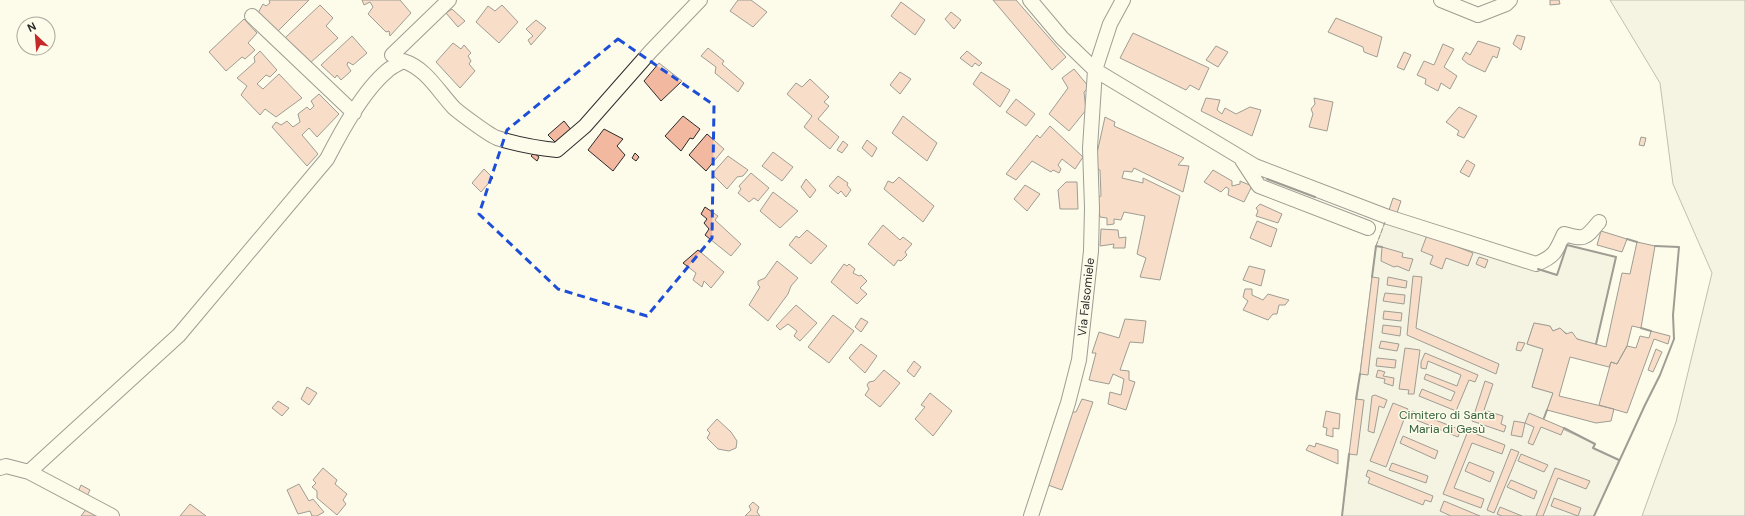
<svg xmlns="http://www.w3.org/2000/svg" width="1745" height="516" font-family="'DM Sans',sans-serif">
<rect width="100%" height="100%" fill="#fdfbea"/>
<path fill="#ecebdb" stroke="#74746e" d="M1610,0H1745V516H1642L1676,422L1712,273L1673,184L1660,83Z
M1385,222L1557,275L1567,245L1616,257L1596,344C1583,341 1570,338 1560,328L1553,331L1550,326L1534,323L1527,344L1543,349L1532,387L1553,393L1543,420L1595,444L1593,448L1619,460L1594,516H1342L1376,246Z"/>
<path fill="#f2b8a0" stroke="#2b2b2b" d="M269,0H309L276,33L258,13L263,4L266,6L270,3Z
M362,0H400L411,13L390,36L389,31L386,32L368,14L373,7L370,2L364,5Z
M738,0H751L767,12L753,27L730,11Z
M993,0H1016L1066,57L1052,70Z
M1550,0H1559L1560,4L1550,5Z
M901,2L925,20L915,35L891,16Z
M320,5L333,18L326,26L338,38L310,63L285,38Z
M502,5L518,22L499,43L476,22L488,6L495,11Z
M452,9L465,21L458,27L446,13Z
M951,12L961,20L954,29L945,19Z
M1336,18L1382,37L1377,57L1364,52L1363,47L1328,32Z
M244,19L257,33L248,43L255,50L245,59L242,57L226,71L209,52Z
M536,20L546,28L531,45L528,40L533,36L526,29Z
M1133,33L1209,68L1199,90L1190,85L1186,90L1120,58Z
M1517,35L1525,37L1521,50L1513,44Z
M352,36L367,53L353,65L348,62L347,65L351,71L341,80L337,75L335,78L321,65Z
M1478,41L1500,48L1497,58L1493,56L1485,72L1468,64L1462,59L1466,52L1470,55Z
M453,43L461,49L464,45L471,53L468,56L471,61L469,64L475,71L460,88L436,62Z
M1443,44L1454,49L1444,67L1457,76L1450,89L1441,83L1438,91L1425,84L1426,79L1417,75L1424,61L1434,65Z
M1216,46L1228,52L1218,67L1206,60Z
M708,48L724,61L722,64L744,83L738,92L715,73L716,67L701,56Z
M260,51L277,70L270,77L266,75L257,84L263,89L279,74L302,98L276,117L265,109L260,115L241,95L247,86L237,78L255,62L254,57Z
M967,51L982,63L979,66L975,63L972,67L960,58Z
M1404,52L1411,55L1404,70L1397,67Z
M659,63L682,81L661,101L644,81Z
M1074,69L1089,87L1084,92L1086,110L1069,131L1049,114L1068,88L1062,78Z
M900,72L911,79L900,94L890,85Z
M981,72L1010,90L1000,107L973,84Z
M810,79L829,97L824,102L829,106L818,119L839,137L830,149L804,127L812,116L787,94L796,83L802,87Z
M319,94L339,114L317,137L309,128L302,135L318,154L307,166L272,127L276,122L281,125L287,121L293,127L300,122L298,114L307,107L310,110L314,106L311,101Z
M1206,98L1220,100L1217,110L1222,114L1225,108L1236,114L1250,107L1261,110L1252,136L1201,111Z
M1314,98L1333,102L1327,131L1309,127L1313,114L1311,109L1315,104Z
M1016,99L1035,114L1026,126L1006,112Z
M1459,107L1477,116L1464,138L1457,135L1459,131L1446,122Z
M683,116L700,129L693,139L690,138L681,151L665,136Z
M903,116L937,143L927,161L892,133Z
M1105,117L1115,122L1114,126L1184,158L1178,165L1189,166L1183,192L1134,168L1132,172L1124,171L1122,178L1143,183V178L1180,196L1160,280L1140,277L1146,258L1137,254L1145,216L1124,212L1121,220L1114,219V224L1107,225V218L1100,217L1097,198L1101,196L1100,170L1094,167Z
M564,121L572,131L557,144L548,135Z
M1050,126L1083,157L1075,169L1062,159L1058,165L1061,169L1059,173L1053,170L1051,172L1032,161L1016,180L1006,174L1037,135L1040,138Z
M604,129L623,139L617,146L625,155L613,171L588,150Z
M707,134L724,149L706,171L689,155Z
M1641,137L1646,138L1644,146L1639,145Z
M867,140L877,148L872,157L862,148Z
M843,141L848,145L842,153L837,150Z
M773,152L793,167L782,181L762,166Z
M534,153L539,157L537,161L531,156Z
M635,153L639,157L636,161L632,158Z
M728,156L748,170L743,176L737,177L727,189L712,174Z
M1467,160L1475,165L1469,177L1460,172Z
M484,169L493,178L481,192L472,183Z
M1213,170L1232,181V186L1240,184V181L1252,186L1244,202L1228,195L1229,189L1226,187L1221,192L1204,182Z
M751,173L769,188L758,201L754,198L749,202L738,193L741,189L739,186Z
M838,176L848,183L847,185L851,190L846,197L841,191L838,194L829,186Z
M899,177L934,206L923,222L884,189L888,181L893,183Z
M806,179L816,190L810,198L801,187Z
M1066,182H1077L1078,209H1060L1058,190Z
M1025,185L1040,194L1027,211L1014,199Z
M773,192L798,211L780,228L760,211Z
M1393,198L1401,201L1397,213L1389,210Z
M1260,204L1282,214L1278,223L1256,216L1258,211L1256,208Z
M705,207L718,216L715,220L741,244L731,256L705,235L709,229L704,223L707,219L701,214Z
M1257,221L1277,229L1271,247L1250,238Z
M883,225L900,240L903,237L912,244L905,252L907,255L901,261L898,260L894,266L868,244Z
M1101,229L1118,230L1119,238L1126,237L1125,248H1113L1114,244L1100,246Z
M807,230L827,246L811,264L789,245L796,236L799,238Z
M1601,231L1627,239L1622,252L1597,245Z
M1427,235L1473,253L1468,266L1446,258L1442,269L1430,264L1433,256L1421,251Z
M1637,242L1655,246L1641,328L1632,326L1627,346L1617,364L1611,362L1609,367L1570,357L1559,396L1614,409L1611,421L1596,423L1547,410L1553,393L1532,387L1543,349L1527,344L1534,323L1550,326L1553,331L1560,328L1566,334L1572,332L1577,339L1606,347L1622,273L1630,274Z
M1382,247L1403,253L1402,257L1413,259L1409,271L1397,266L1394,267L1381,261Z
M698,250L724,272L711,288L704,281L702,287L693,280L696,273L683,263Z
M1479,257L1488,260L1485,268L1476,264Z
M777,261L798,278L791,286L788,294L768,321L749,305L760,287L758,285V281L765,278Z
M844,264L847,266L849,264L855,269L853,273L859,276L861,275L867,281L860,288L867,294L857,304L831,282Z
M1249,266L1265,270L1261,286L1243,280Z
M1413,276L1422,277L1416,328L1499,364L1496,374L1407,335Z
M1372,277L1379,278L1368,375L1360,374Z
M1388,277L1407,281L1406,288L1387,285Z
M1245,289H1252V295L1263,300L1268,294L1289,300L1285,305H1279L1277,314H1273L1268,320L1243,310L1248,301L1243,297Z
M1385,293L1405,295L1404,304L1383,301Z
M796,305L817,323L800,341L794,336L797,331L788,324L780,330L776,326Z
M1384,311L1402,313L1401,321L1383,319Z
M833,315L854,331L829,363L808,347Z
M861,318L868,322L861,332L855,327Z
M1125,319L1146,321L1143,343L1130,342L1120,370L1129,371V380L1135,382L1126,410L1108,404L1110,392L1121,395L1124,379L1113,374L1109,384L1089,380L1096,353H1092L1099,332L1119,338Z
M1383,325L1401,327L1400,336L1382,333Z
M1651,331L1670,336L1668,344L1654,339L1627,413L1599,405L1611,362L1617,364L1627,346L1636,348L1640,336L1649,338Z
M1381,341L1399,344L1397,351L1379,348Z
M1518,342L1525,343L1521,351L1516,350Z
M861,344L877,356L865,373L849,358Z
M1405,348L1420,350L1414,394H1408L1409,390L1399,389Z
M1656,349L1662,352L1653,372L1648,370Z
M1425,353L1478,375L1475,382L1469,380L1456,411L1419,396L1422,389L1451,401L1455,392L1424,379L1426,374L1457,386L1461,375L1428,361L1426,369L1421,368V362Z
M1377,358L1396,360L1395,368L1376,366Z
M914,361L921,367L914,377L907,371Z
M884,370L900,383L880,407L865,395L869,389L867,385L869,382L874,381Z
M1378,370L1385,372L1383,376L1394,378L1393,386L1384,383L1385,379L1376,377Z
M1485,381L1493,384L1484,410L1503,416L1501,424L1506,426L1504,432L1472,421Z
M307,387L317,393L309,405L301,399Z
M930,393L952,411L933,436L915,419L925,407L921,405Z
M1375,395L1387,400L1384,408L1379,406L1374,433L1368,431L1372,396Z
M1082,399L1093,402L1062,490L1045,484L1070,412H1076Z
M1356,399L1364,400L1357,455L1349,454Z
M278,401L289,408L282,416L272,408Z
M1393,403L1408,409L1386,467L1370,461Z
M1326,411L1340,414L1339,429L1333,428V437L1326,435L1327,428L1323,427Z
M1412,411L1461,430L1458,437L1409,417Z
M1529,413L1564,428L1561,435L1541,427L1533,445L1528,443L1534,427L1525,423Z
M717,419L731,432L737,441L736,448L729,451L718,449L707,438L710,433L707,430Z
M1514,421L1525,423L1522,437L1511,435Z
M1468,431L1505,445L1502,454L1472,443L1454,488L1484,499L1481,508L1443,494Z
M1403,436L1438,451L1435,459L1400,443Z
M1316,443L1338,450V464L1306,450L1309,445L1315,447Z
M1511,449L1519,452L1494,513L1487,510Z
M1521,454L1548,465L1544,472L1518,461Z
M1469,462L1494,472L1490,482L1465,471Z
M1392,463L1428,476L1426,483L1389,470Z
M323,468L337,480L335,484L347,494L343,500L346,504L337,515L317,498V491L312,487L316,483L313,480Z
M1555,468L1590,481L1586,489L1558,478L1543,516H1536Z
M1368,470L1433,496L1431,502L1425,500L1423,505L1368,483L1370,478L1366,476Z
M1511,480L1537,491L1534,499L1507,487Z
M299,484L309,501L313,499L324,512L317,516H312L310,511L298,514L287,490Z
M81,485L90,490L87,496L78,492Z
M1554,498L1581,508L1578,516L1551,506Z
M1444,501L1480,516H1451L1440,511Z
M753,502L759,507L757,512L760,516H745L751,510L749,506Z
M190,504L206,516H180Z
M1500,507L1522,516H1502L1497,514Z
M87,508L101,516H81Z"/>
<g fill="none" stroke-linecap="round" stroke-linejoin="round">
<g stroke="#2b2b2b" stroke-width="16">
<path id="minor" d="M1030,0L1062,38L1095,70L1255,166L1388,217L1536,264C1554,257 1556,252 1564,234C1585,240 1585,239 1599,222
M1441,0L1478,15L1506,4L1510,0
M252,16L354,113
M392,55L449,0
M1242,160L1259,186L1368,228
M0,468L6,466L29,472L112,516
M29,472L179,335L327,159C341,132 363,91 387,71C391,67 398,64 403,61C426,68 438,91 454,108C461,114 489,135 497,138C516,144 537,148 557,150L585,126L651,51L700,0
M1031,516L1068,403L1079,360L1091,251L1092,208L1090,148L1095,70L1110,24L1123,0"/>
</g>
<use href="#minor" stroke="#fdfbea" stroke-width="14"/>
<path stroke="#2b2b2b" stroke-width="1" stroke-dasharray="5 2" stroke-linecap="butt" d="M1376,246L1385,222"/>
<path stroke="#2b2b2b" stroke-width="2" d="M1267,179L1315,197
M1627,239L1637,242
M1538,269L1557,275L1567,245L1616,257L1596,344
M1372,277L1376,246L1382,247
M1641,328L1651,331
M1356,399L1360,374
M1544,418L1547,410
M1564,428L1595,444L1593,448L1619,460
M1342,516L1349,454
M1594,516L1645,405L1660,375L1674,339L1673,315L1679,247L1655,246"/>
</g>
<path d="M0 0H1745V516H0ZM618,39L714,105L712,238L647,316L558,289L479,214L507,130Z" fill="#fdfbea" fill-opacity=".55" fill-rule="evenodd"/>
<path fill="none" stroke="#1d4ed8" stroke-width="3" stroke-dasharray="8 5" stroke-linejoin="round" d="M618,39L714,105L712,238L647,316L558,289L479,214L507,130Z"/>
<g text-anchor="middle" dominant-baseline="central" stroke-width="3" stroke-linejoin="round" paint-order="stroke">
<g font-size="12" fill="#2b2b2b" stroke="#fdfbea">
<text transform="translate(1086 297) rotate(-84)">Via Falsomiele</text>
</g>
<g font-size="12" fill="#34623c" stroke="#fdfbea">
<text x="1447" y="415">Cimitero di Santa<tspan x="1447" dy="14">Maria di Gesù</tspan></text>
</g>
</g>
<g transform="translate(36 36) rotate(334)"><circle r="19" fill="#fdfbea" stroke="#a9a89e"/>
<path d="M0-3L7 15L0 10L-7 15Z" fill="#c62828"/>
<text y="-6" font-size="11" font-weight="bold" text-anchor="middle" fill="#2b2b2b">N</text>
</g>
</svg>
